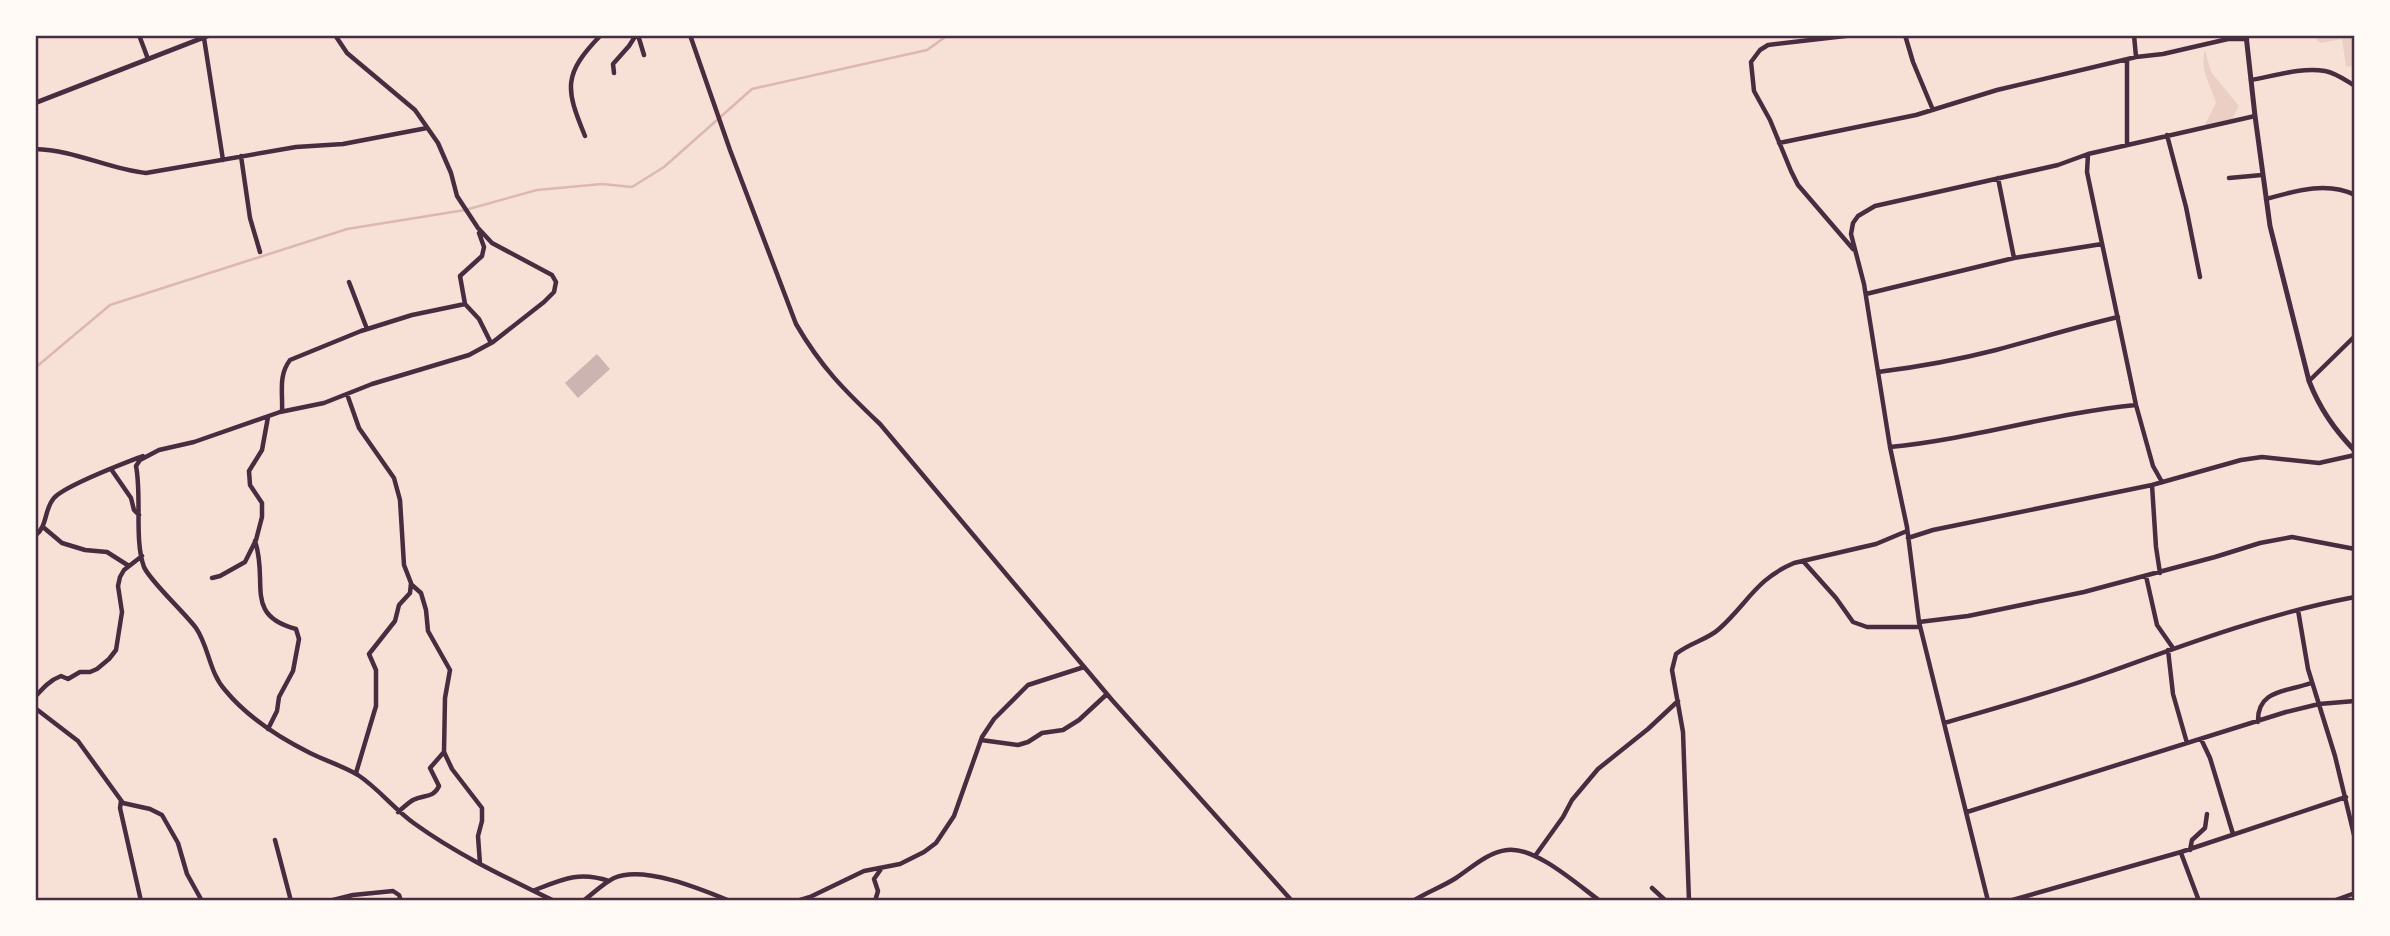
<svg xmlns="http://www.w3.org/2000/svg" width="2390" height="936" font-family="Barlow,sans-serif">
<rect width="100%" height="100%" fill="#f7e1d7"/>
<path fill="#ebcfc5" d="M2316,35H2355L2354,67L2346,66L2342,39L2321,43L2317,41Z
M2205,50L2211,72L2239,106L2232,119L2204,126L2216,103C2211,85 2199,70 2205,50Z"/>
<g fill="none" stroke-linecap="round" stroke-linejoin="round">
<path stroke="#dcb8b0" stroke-width="2.5" d="M35,368L110,305L347,229L465,210L537,190L602,184L632,187L664,167L752,89L927,50L948,35"/>
</g>
<path fill="#ccb4b1" d="M597,354L610,369L578,398L565,383Z"/>
<g fill="none" stroke-linecap="round" stroke-linejoin="round">
<path stroke="#4a2c40" stroke-width="4.5" d="M139,35L148,59
M335,35L347,53L415,110L438,143L451,173L457,196L478,228L492,243L552,275L556,282L554,292L544,302L493,342L469,355L372,384L324,403L280,412L194,442L159,450L140,460L136,466C142,496 134,540 144,567C150,581 184,612 196,628C209,647 209,672 225,690C248,718 278,737 310,753C326,761 343,766 358,775C379,789 394,809 415,824C458,855 507,878 554,901
M638,35L644,55
M690,35L730,150L796,324C821,367 844,390 880,424L1112,700L1292,901
M1905,35L1913,62L1933,110
M2134,35L2136,57
M204,38L223,160
M2127,60V145
M614,73L613,64L629,46L636,35
M2251,80C2274,76 2301,67 2325,71C2336,73 2345,80 2355,86
M2167,135L2186,207L2200,277
M585,136C565,88 563,74 601,35
M1779,143L1916,115L1997,90L2136,57L2163,54L2228,39H2247
M35,149C75,150 108,169 146,173L296,147L343,144L427,128
M2088,154L2087,172L2136,405L2153,466L2162,482
M241,156L250,218L260,252
M1998,178L2014,258
M2229,178L2262,175
M2266,199C2295,191 2327,181 2355,195
M1853,249L1798,185L1791,171L1770,120L1754,91L1751,62L1760,50L1768,45L1854,35
M349,282L367,329
M1866,294L2014,258L2102,244
M465,304L460,276L482,256L484,247L479,233
M1878,372C1918,367 1957,360 1996,350C2037,339 2076,327 2118,317
M2309,381L2355,336
M347,394L359,428L394,478L400,500L404,565L411,583L410,593L399,605L395,621L369,654L376,670V706L356,773
M282,411C283,392 278,376 290,360L361,331L412,315L465,304L479,319L491,343
M1890,447C1973,439 2053,413 2136,405
M111,469L131,498L134,510L139,515
M2152,485L2156,547L2160,573
M43,527L62,543L85,550L107,552L129,566
M35,536C48,526 44,509 54,498C66,485 125,463 143,456
M1908,538L1933,530L2152,485L2241,460L2262,457L2319,463L2355,455
M255,541C269,582 243,615 296,629L299,639L293,671L279,697L277,711L268,729
M1803,561L1836,598L1853,622L1867,627H1919
M2146,576L2157,625L2173,648
M212,578L220,576L245,562L256,540L262,517V503L250,485L249,471L262,450L268,417
M412,585L421,593L426,610L428,631L450,670L445,698L444,752L452,769L482,808V821L478,836L480,864
M2298,610L2308,669L2335,756L2355,839
M1919,622L1968,616L2084,592L2215,557L2260,543L2292,537L2355,549
M2168,650L2173,694L2187,743
M35,697C43,688 50,680 61,676L68,679L80,672H90L97,669L109,659L116,650L122,612L118,586L120,577L124,570L142,556
M35,708L78,741L123,803L150,809L162,815L178,843L187,874L202,901
M2258,722C2257,689 2287,692 2311,683
M1944,723C1999,707 2054,692 2109,672C2189,643 2270,613 2355,597
M2201,739L2210,758L2233,834
M981,740L1018,745L1028,742L1042,733L1063,730L1079,720L1107,694
M121,801L120,808L141,901
M398,812C403,808 408,803 413,800C424,794 433,799 439,786L430,768L444,752
M1967,812L2286,712L2319,704L2355,701
M275,840L291,901
M2190,850L2192,840L2205,828L2207,814
M2181,853L2199,901
M1535,856L1563,817L1572,800L1598,769L1648,729L1678,701
M1652,888L1666,901
M535,890C563,879 579,871 609,881
M329,901L353,895L393,891L399,895L401,901
M583,901C593,894 602,884 614,878C643,865 701,889 730,901
M797,901L810,897L864,871L900,864L924,852L936,843L954,816L982,737L994,719L1028,685L1084,667
M875,901L878,891L874,879L881,869
M1413,901C1427,892 1442,887 1456,878C1471,868 1488,852 1507,850C1535,846 1578,885 1600,901
M1689,901L1683,732L1672,670L1676,654C1689,643 1707,640 1719,629C1748,603 1756,579 1794,563L1876,544L1907,531
M1988,901L1919,622L1907,527L1890,447L1864,284L1851,234L1853,223L1858,216L1875,206L2058,165L2088,154L2255,116
M2009,901L2181,852L2346,797
M2333,901L2355,893"/>
<path stroke="#4a2c40" stroke-width="5" d="M2246,35L2255,116L2270,226L2309,381C2320,409 2334,429 2355,451
M35,103L210,35"/>
</g>
<rect width="2390" height="936" fill="none" stroke="#fffaf5" stroke-width="74"/>
<rect x="37" y="37" width="2316" height="862" fill="none" stroke="#4a2c40" stroke-width="2.5"/>
</svg>
